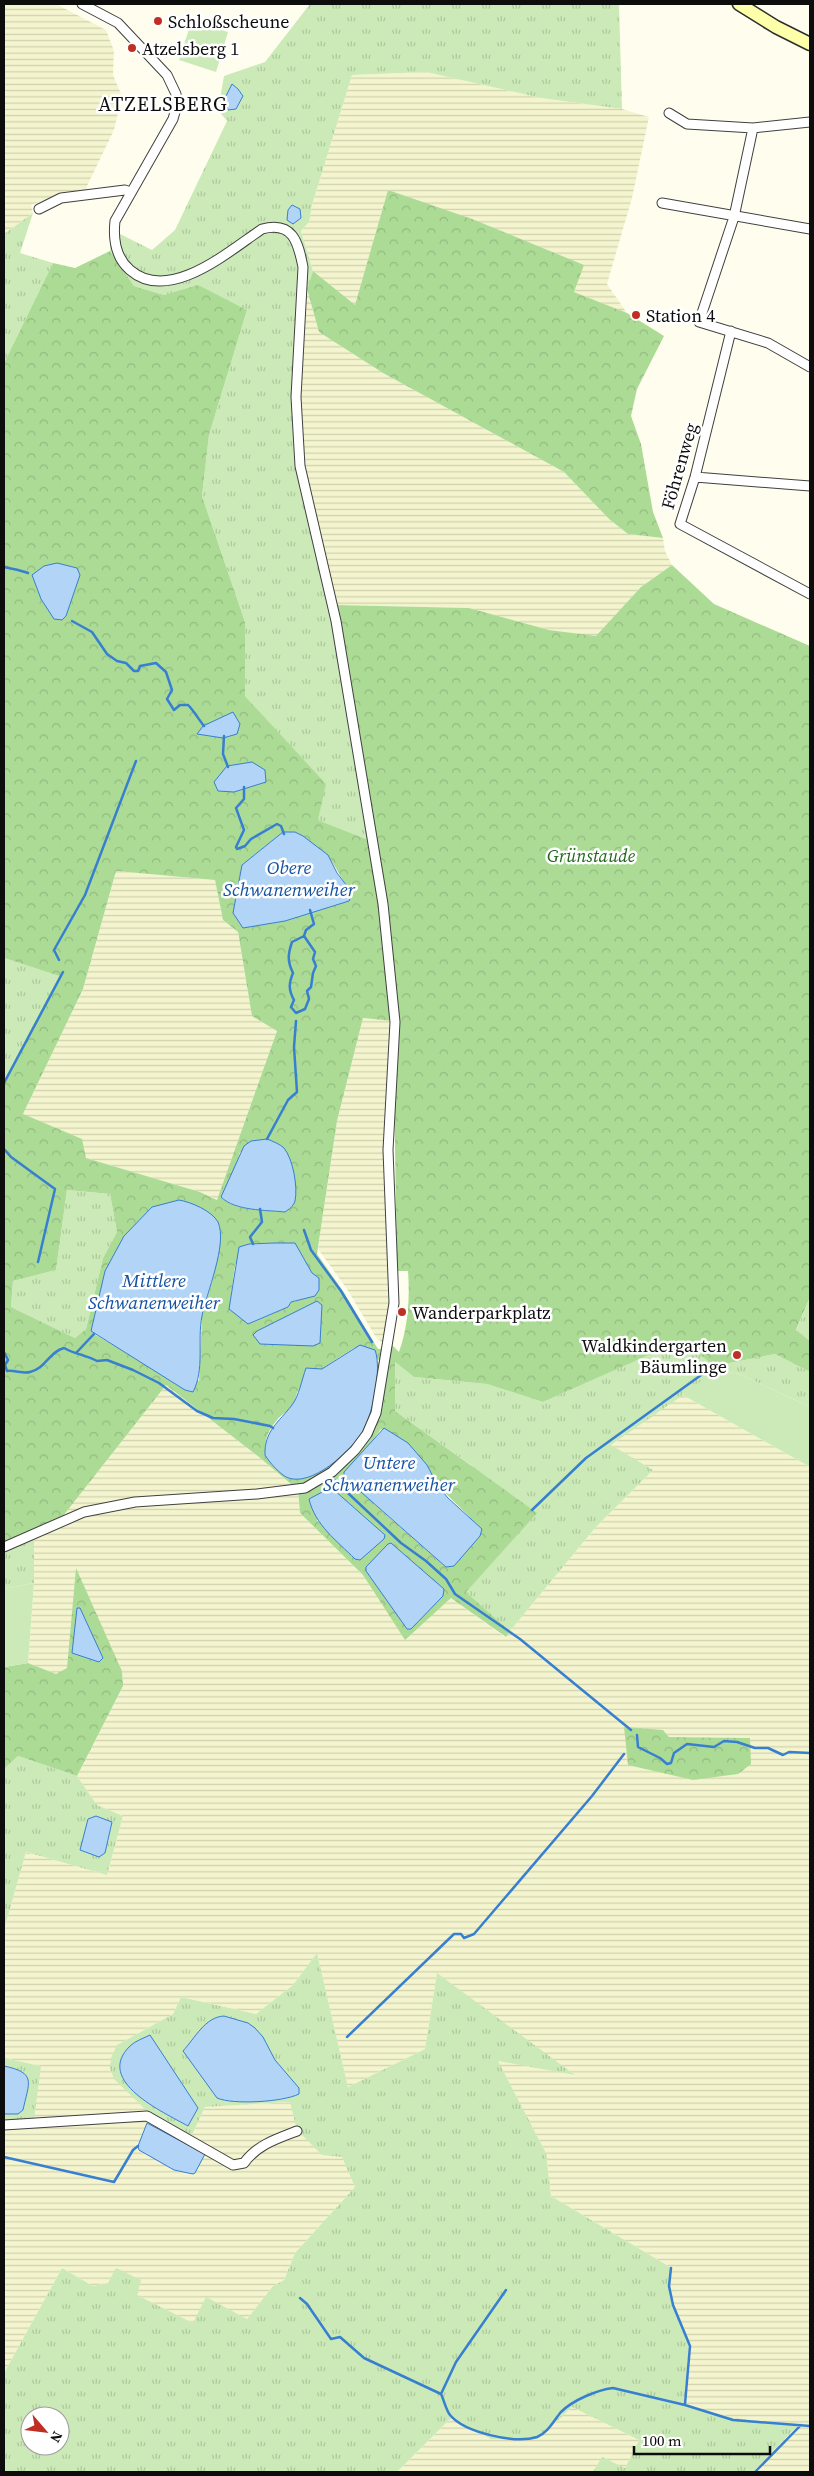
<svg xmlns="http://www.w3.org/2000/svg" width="814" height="2476" font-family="'Source Serif 4',serif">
<defs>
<pattern id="farmland-rules" width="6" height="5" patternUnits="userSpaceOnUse" patternTransform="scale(1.25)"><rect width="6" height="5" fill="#f4f5ce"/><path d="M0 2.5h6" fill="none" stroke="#d0d1b0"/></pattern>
<pattern id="grass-tufts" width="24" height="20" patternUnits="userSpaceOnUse" patternTransform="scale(1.25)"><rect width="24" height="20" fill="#cbeab7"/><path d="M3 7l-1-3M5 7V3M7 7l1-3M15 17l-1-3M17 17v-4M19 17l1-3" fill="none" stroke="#adc89c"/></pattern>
<pattern id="forest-crowns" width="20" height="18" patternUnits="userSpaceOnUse" patternTransform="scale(1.25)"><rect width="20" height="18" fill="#acdb96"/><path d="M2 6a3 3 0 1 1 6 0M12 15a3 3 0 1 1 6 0" fill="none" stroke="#93bb80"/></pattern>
</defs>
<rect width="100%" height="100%" fill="#fffeee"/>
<path fill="url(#farmland-rules)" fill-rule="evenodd" d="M4,4H56L106,30L114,51L113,75L122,96L114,130L87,186V192L62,194L31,205L33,213L4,234Z
M426,72L541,98L622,109L649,117L632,198L607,284L627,313L574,292L583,265L388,190L355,306L313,271L301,231L309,222L312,205L352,75Z
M307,289L319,332L383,373L564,472L609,519L628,534L663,538L665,551L672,565L641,587L596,637L549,630L469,608L335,605L300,466L296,397Z
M116,871L215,880L223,920L238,932L252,1016L277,1031L218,1200L200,1192L86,1158L23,1114L83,989Z
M363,1018L393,1020L391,1303L384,1343L377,1339L347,1289L318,1249L337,1121Z
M166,1385L259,1457L298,1490L300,1513L363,1575L405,1639L451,1598L505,1637L595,1528L653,1470L610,1446L681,1394L810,1467V2472H753L797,2425L734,2418L684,2405L689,2345L671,2302L670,2267L551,2196L546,2153L497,2060L573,2074L437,1974L425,2049L348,2087L317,1954L293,1985L256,2014L181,1997L173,2014L117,2045L191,2137L205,2107L291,2102L297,2130L342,2156L355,2187L295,2253L284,2280L273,2286L247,2319L193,2323L137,2295L116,2269L108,2283L93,2286L62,2268L4,2373V2124L41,2066L4,2058V1930L26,1852L107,1875L123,1816L97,1805L77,1776L123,1686L122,1671L76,1570L68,1668L56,1674L28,1663L34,1583V1529L63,1516ZM663,1730L669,1737L750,1738L628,1765Z
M572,2407L639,2440L625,2468L602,2458L593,2472H397L451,2418L491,2439H538Z"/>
<path fill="url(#grass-tufts)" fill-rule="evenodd" d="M310,4H619L622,109L541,98L426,72L352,75L312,205L309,222L301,231L313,271L307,289L296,397L300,466L335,605L366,839L318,820L325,784L245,696V622L202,496L209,435L247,310L198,286L164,295L134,286L110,251V229L152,250L175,230L227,121L218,110L224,76L265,62Z
M33,213L20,253L53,263L4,363V234Z
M4,958L59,976L4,1080Z
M67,1190L110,1194L117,1232L103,1258L86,1329L75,1338L11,1307L13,1281L56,1270Z
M810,1297V1341L796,1331Z
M682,1339L714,1366L775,1354L810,1372V1407L739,1374L719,1370L611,1445L653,1470L595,1528L510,1631L466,1592L472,1466L395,1411V1362L414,1377L487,1384L543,1402Z
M34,1539V1583L4,1589V1552Z
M18,1756L77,1776L97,1805L123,1816L107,1875L26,1852L4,1930V1769Z
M317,1953L348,2087L425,2049L437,1973L575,2075L498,2061L546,2153L551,2196L670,2267L671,2302L689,2344L684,2405L734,2418L798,2425L753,2472H593L602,2457L625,2468L639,2440L572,2407L538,2439H491L451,2418L397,2472H4V2373L62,2268L93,2286L108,2283L116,2268L141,2280L137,2295L193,2323L206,2297L247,2319L273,2286L284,2280L295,2253L355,2187L342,2157L322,2155L297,2130L290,2102L205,2107L191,2137L151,2115L114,2079L110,2068L111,2058L117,2045L173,2014L181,1997L256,2014L293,1985ZM30,2416H60V2446H30Z
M4,2058L41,2066L34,2119L4,2124Z"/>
<path fill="url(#forest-crowns)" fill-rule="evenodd" d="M388,190L472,219L584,265L574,292L627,313L664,336L637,389L631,416L641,444L653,512L663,538L628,534L609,519L564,472L383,373L319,332L307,289L313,271L355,305Z
M110,251L134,286L164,295L198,285L247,310L209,435L202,496L245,622V696L326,784L318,820L366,839L335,605L469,608L549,630L596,636L641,587L672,565L714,604L810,646V1297L796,1330L810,1341V1372L775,1354L714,1366L682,1340L543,1402L487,1384L414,1377L395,1362V1411L537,1513L466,1592L510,1631L506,1637L451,1598L405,1640L363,1575L300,1513L298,1490L259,1457L166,1385L63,1516L4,1543V1080L59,976L4,958V363L53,263L75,268ZM283,832C297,838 318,844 328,856C335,865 340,877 347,886L310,912L285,921L242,865ZM116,871L215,880L223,920L238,932L252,1016L277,1031L217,1200L200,1192L86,1158L82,1139L23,1114L83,989ZM363,1018L393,1021L397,1271H408C410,1298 408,1327 399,1352L391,1344L389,1348L378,1349L343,1291L317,1254L337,1121ZM240,1152L292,1167L295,1200L285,1212C266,1210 234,1211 221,1197C229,1182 236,1168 240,1152ZM67,1190L110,1194L117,1232L103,1258L86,1329L75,1338L11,1307L13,1281L56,1270ZM274,1243L295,1244L312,1273L297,1301L291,1302L288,1307L248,1324L230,1304L235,1265L249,1244ZM213,1278L202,1316L199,1381L146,1364L94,1334ZM354,1348L379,1360C373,1392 373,1431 345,1454C334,1462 301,1471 287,1477C265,1459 257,1444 277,1420C282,1414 290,1410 294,1403C296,1399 296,1393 299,1389C314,1372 336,1360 354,1348ZM381,1429L427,1465L438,1486L482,1529L446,1567L374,1504L368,1447ZM334,1490L385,1535L355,1559L317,1520Z
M76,1568L122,1671L123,1686L77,1776L18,1756L4,1769V1667L28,1663L56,1674L67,1668Z
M624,1727L663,1730L669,1737L750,1738L751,1764L738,1774L693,1780L628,1765Z"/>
<path fill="#cbeab7" d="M192,20L228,32L216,72L179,60Z
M719,1370L739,1374L810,1407V1467L681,1394Z
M34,1583L28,1663L4,1667V1589Z"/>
<path fill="#b2d4f7" stroke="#377fd0" d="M232,84L238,89L243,96L236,109L228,110L225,98Z
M292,205L300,209L301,218L293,224L287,220L288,210Z
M57,563L77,568L80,575L66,616L62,620L54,619L41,599L32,575L44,566Z
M233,712L240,724L237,734L223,738L197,734L203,726Z
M252,762L265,770L266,782L234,792L218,791L214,782L227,766Z
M283,832H295L303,836L328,855L337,873L347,886L351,896L349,901L285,921L243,928L233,913L242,865Z
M267,1139C272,1141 280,1144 284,1148C293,1159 298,1187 295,1201C293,1207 289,1209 285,1212C266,1210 235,1211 221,1197L244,1146L251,1141Z
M179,1200C191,1202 212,1211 218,1222C228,1244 206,1294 202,1316C197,1341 205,1369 193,1392L185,1390L91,1331L105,1271L124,1236L152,1207Z
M274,1243H295L312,1273L319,1278V1290L315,1296L291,1302L288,1307L248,1324L229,1309L239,1247L249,1244Z
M317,1301L322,1305L320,1343L313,1346L260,1344L253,1335L257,1331Z
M360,1345L375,1350C382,1369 373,1413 363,1431C352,1450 311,1489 286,1477C278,1472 270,1463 265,1455C264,1431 279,1422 292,1405C299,1396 302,1379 306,1368L322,1369Z
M384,1428L408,1443L427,1465L438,1486L448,1498L482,1529L480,1536L454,1566L446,1567L344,1477V1472Z
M328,1489L334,1490L385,1535L384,1539L360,1560L355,1559C337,1541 315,1525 309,1499Z
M391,1543L444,1589L443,1596L411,1629H407L366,1571V1567L388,1544Z
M77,1608H80L103,1658L99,1662L72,1653Z
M96,1816L112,1822L105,1853L99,1857L80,1850L88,1819Z
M224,2016L248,2023L255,2028L263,2037L275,2060L299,2088V2094C283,2102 233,2105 217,2098L183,2051C195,2038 205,2017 224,2016Z
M150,2035L198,2108L188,2126C163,2112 94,2081 130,2046C135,2041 144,2038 150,2035Z
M4,2066C37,2073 29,2082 23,2110L18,2114H4Z
M147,2123L205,2154L195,2173L193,2174L174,2170L139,2150L138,2146Z"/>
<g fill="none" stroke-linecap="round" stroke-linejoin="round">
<path stroke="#377fd0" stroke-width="2.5" d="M4,567C12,569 20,570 28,573
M72,621L92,632L107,654L117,661L126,663L134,671H138L140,666L156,663L166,672L172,690L167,699L174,710L180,705H188C191,707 202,724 204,726
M224,736L223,754L228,767
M244,787V799L236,808L244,830L236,847L237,849L245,846L251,839L277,824L281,826L284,834
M304,936L292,942C288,954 287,961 293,973C289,983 288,989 294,1000L291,1007L296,1013L305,1009L309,999L307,991L311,987L313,973L316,966L313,959L315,952L304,936L306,930L314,924L310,910
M59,960L54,950L85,895L136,761
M4,1083L63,972
M267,1139L288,1100L297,1092L294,1047L296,1021
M4,1149L11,1157L55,1189L38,1262
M304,1230L311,1250L341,1291L372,1342
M253,1244L250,1237L262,1222L260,1209
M4,1352L8,1360L5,1365L7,1371C15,1370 23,1374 30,1372C45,1369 50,1351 64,1348C74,1354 86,1355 97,1361L107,1360L133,1370L159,1383L197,1411L213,1418L234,1419L270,1426L273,1428
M76,1353L94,1334
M333,1479L401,1543L426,1561L446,1579L455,1594L520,1639L631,1730
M532,1510L586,1458L715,1365
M637,1735L638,1747L660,1758L667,1764L671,1763L674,1753L687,1744L714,1747L724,1741L737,1742L755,1748H768L783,1755L789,1752L810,1753
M347,2037L454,1934H461L464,1938L474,1934L592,1796L624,1754
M4,2157L114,2182L133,2150L138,2146
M671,2268L669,2286L673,2305L690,2346L685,2404
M300,2298L307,2304L331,2339L340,2337L364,2358L441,2394C444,2400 446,2410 450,2415C465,2433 516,2444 537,2437C548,2433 554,2420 561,2412C573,2400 597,2390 613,2388L685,2405L733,2420L810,2426
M441,2394L456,2362L506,2290
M755,2472L801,2425"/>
<g stroke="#404040" stroke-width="11">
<path id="street" d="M669,113L687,124L753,128L810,122
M753,128L734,217L699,322L768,343L810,367
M662,203L810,229
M39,209L61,198L125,190L130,192
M731,331L695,477L680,524L810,594
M695,477L810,486
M4,1547L84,1512L135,1502L257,1494L305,1488L332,1472L355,1450L367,1434L376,1413L394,1303L388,1150L395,1022L383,904L336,621L300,466L296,397L303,267C298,242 293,221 262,229C229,251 169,304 130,270C115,257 113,239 115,221L173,119L177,105L176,94L167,75L118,23L82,4
M4,2125L147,2116L233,2165L244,2163C257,2145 276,2139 297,2131"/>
</g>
<g stroke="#2f2f2f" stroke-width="15">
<path id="secondary" d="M739,4L776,27L810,44"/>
</g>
<use href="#street" stroke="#fff" stroke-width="9"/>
<use href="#secondary" stroke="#fdffa9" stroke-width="12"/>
</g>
<g fill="#c02f23" stroke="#fff" stroke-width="2">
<circle cx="158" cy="21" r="5"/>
<circle cx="132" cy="48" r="5"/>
<circle cx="636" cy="315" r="5"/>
<circle cx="402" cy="1312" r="5"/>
<circle cx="737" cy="1355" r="5"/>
</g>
<g text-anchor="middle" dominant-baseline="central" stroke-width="5" stroke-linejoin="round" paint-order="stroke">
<g font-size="18" fill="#0d0d0d" stroke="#fff" text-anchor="start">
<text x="168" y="21">Schloßscheune</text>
<text x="142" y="48">Atzelsberg 1</text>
<text x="646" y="315">Station 4</text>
<text x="412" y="1312">Wanderparkplatz</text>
<text x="727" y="1345" text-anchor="end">Waldkindergarten<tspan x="727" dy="21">Bäumlinge</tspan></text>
</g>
<g font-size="18" fill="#0d0d0d" stroke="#fff">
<text transform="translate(679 466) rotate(-74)">Föhrenweg</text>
</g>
<g font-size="18" font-style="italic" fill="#22661c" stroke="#fff">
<text x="591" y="855">Grünstaude</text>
</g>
<g font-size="19" font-style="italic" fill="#1452a2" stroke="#fff">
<text x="289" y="867">Obere<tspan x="289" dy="22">Schwanenweiher</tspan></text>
<text x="154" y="1280">Mittlere<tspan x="154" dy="22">Schwanenweiher</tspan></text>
<text x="389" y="1462">Untere<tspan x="389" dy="22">Schwanenweiher</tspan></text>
</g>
<g font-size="20" letter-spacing="1" fill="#0d0d0d" stroke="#fff">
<text x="163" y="104">ATZELSBERG</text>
</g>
</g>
<rect width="814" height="2476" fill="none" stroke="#0d0d0d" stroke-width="10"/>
<g transform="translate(45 2431) rotate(118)"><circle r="24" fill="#ffffff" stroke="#9e9e9e"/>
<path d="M0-4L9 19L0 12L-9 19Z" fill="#c02f23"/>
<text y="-8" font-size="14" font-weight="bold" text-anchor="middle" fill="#0d0d0d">N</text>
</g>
<path d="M634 2446v8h136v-8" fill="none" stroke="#0d0d0d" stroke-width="2.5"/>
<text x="642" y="2446" font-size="15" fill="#0d0d0d" stroke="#ffffff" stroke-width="4" paint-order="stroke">100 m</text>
</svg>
